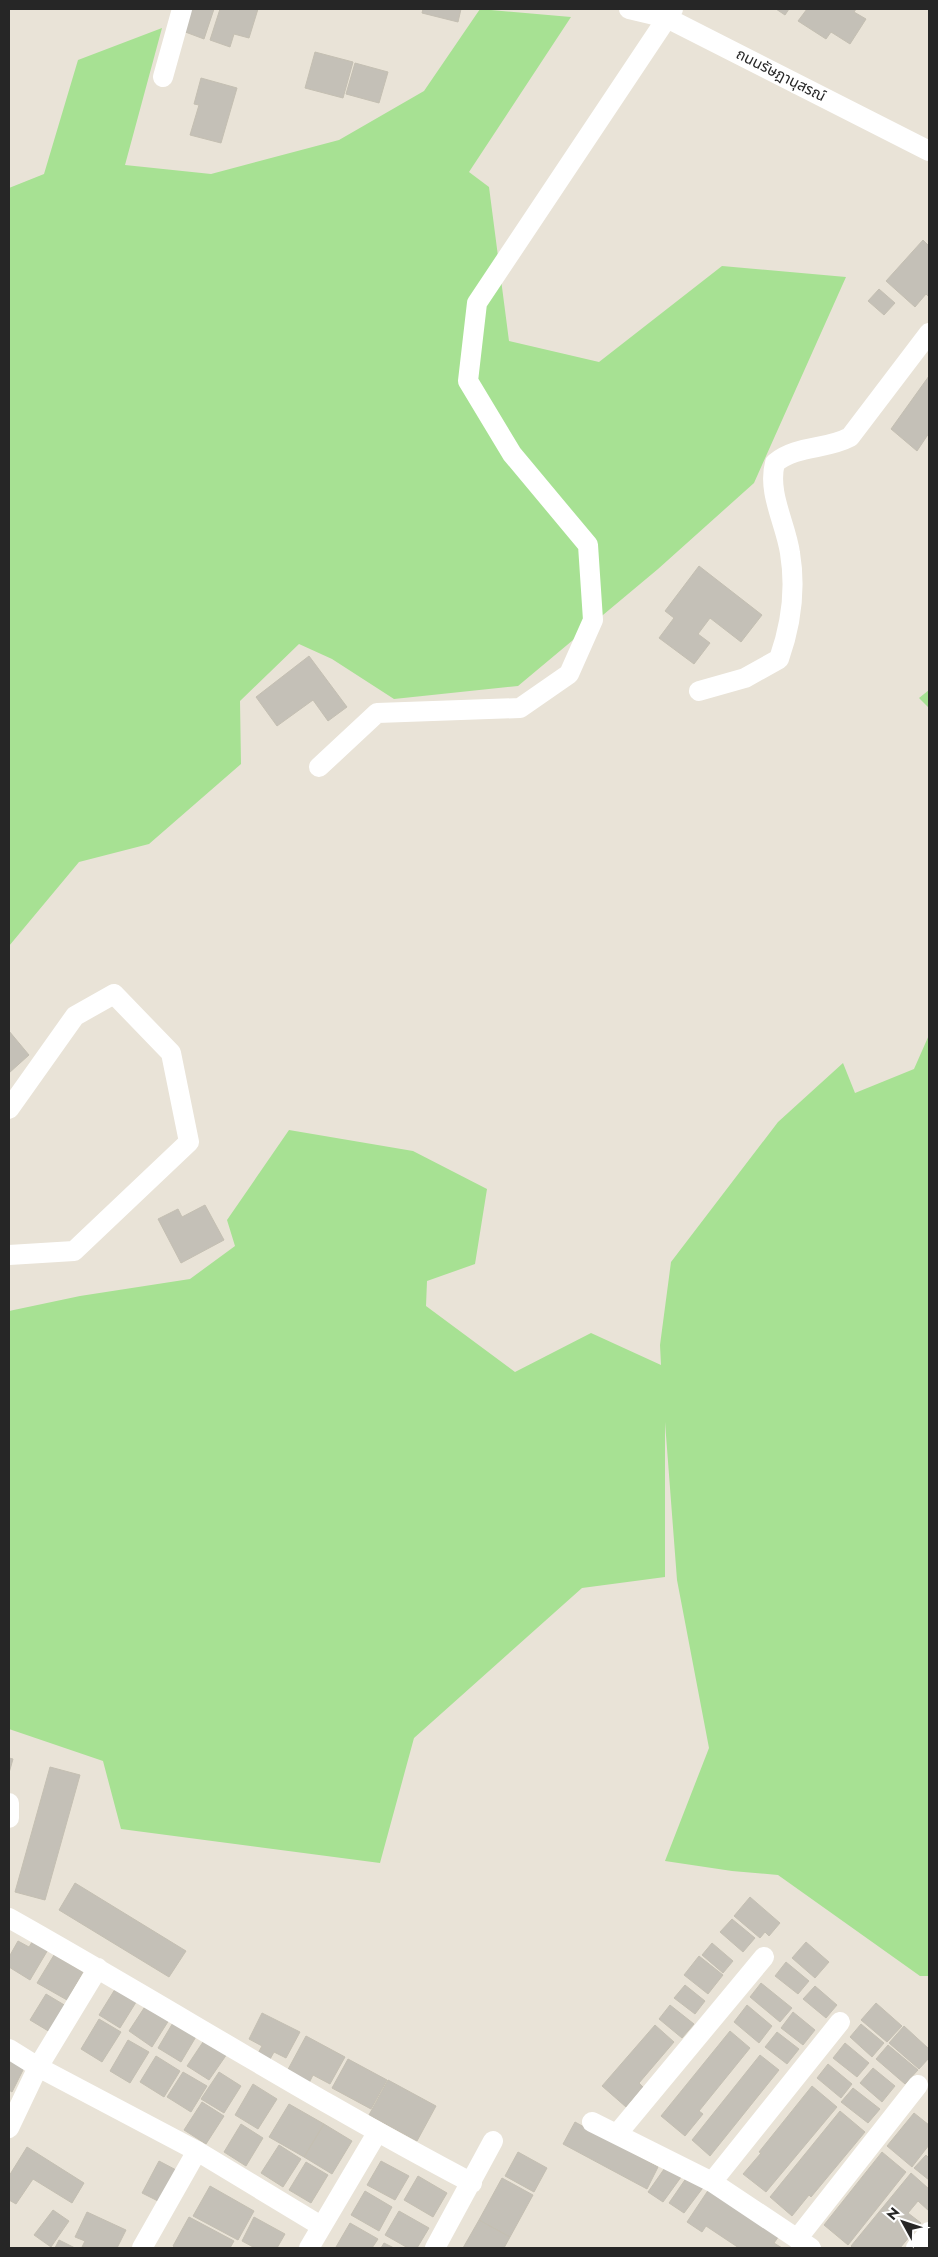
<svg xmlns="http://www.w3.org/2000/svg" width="938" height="2257" font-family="Jost,'Noto Sans Thai',sans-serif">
<rect width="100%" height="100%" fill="#e9e3d7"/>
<path fill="#a7e193" d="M480,9L571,17L469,172L489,187L509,341L599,362L722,266L846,277L754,483L658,569L518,686L394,699L332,659L299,644L240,701L241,764L149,844L79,862L9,946V188L44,174L78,60L162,28L125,165L211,174L339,140L424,91Z
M929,690V708L919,698Z
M929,1035V1976H920L778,1875L732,1871L665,1861L709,1748L677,1580L665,1422V1577L582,1588L414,1738L380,1863L121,1829L103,1761L9,1729V1311L80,1296L190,1279L235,1246L227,1220L289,1130L413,1151L487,1189L475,1264L427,1281L426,1306L515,1372L591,1333L661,1365L660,1345L671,1262L778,1122L843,1063L855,1093L914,1069Z"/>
<path fill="#c4c0b7" stroke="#c4bfb2" d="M187,9H214L204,39L180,30Z
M220,9H258L249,38L234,34L230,47L210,40Z
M423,9H461L458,22L422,13Z
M776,9H789L785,15Z
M807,9H856L854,12L866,19L850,44L831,32L826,39L798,21Z
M315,52L353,62L343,98L305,88Z
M355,63L388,72L379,103L346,94Z
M201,78L237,88L221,143L190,135L199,105L194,104Z
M923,240L929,246V294L928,296L926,294L915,307L886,281Z
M879,289L895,303L884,315L868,301Z
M929,376V433L917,451L891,429Z
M699,566L762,615L741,642L710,618L698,634L710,643L694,664L659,638L674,618L665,611Z
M309,656L347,707L328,721L313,700L277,726L256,697Z
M9,1031L29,1055L9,1073Z
M205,1205L224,1240L181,1263L158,1219L178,1209L182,1217Z
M9,1758L13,1759L9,1773Z
M50,1767L80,1775L45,1900L15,1892Z
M75,1883L186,1951L169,1977L59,1910Z
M750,1897L780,1923L769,1936L765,1932L760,1938L734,1916Z
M732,1919L755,1938L743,1952L720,1932Z
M34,1939L49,1948L30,1980L9,1967V1957L18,1941L29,1947Z
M806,1942L829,1962L815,1978L792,1958Z
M712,1943L733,1961L723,1973L702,1955Z
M54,1955L83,1972L67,2000L37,1983Z
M699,1956L723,1975L708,1994L684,1975Z
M786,1962L809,1981L798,1994L775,1976Z
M761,1983L792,2008L780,2022L750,1997Z
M685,1985L705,2001L695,2014L674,1998Z
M117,1986L138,1999L120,2028L99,2015Z
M815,1986L837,2005L826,2018L803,1999Z
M46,1994L66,2006L50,2032L30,2020Z
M876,2003L902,2026L887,2042L861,2020Z
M146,2005L169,2020L152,2047L129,2031Z
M670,2005L694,2024L682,2038L659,2019Z
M747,2005L772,2026L759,2043L734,2022Z
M793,2012L815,2030L803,2045L781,2028Z
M262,2013L300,2032L286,2058L274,2052L269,2061L257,2055L262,2046L249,2039Z
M99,2019L121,2032L102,2062L81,2049Z
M174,2021L197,2035L181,2062L158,2048Z
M861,2024L884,2043L872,2057L850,2037Z
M655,2025L674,2042L639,2083L643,2087L626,2107L602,2086Z
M904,2026L929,2049V2058L919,2069L889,2043Z
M730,2031L750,2048L699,2111L703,2114L685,2136L661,2116Z
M777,2032L799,2049L787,2064L765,2047Z
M306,2036L345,2057L330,2084L313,2075L307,2087L285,2075Z
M205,2039L227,2054L209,2080L187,2066Z
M128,2040L149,2052L130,2083L110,2071Z
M845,2043L869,2063L857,2077L833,2058Z
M888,2045L918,2070L905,2084L876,2059Z
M760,2055L779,2070L710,2156L692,2140Z
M156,2056L180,2071L164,2097L140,2082Z
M348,2059L387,2080L371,2109L332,2088Z
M9,2060L24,2068L12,2092L9,2090Z
M828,2064L852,2084L841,2098L817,2078Z
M873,2068L895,2086L882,2102L860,2083Z
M183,2072L207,2086L191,2112L167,2097Z
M219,2072L241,2086L224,2113L201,2099Z
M388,2080L436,2106L417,2141L369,2115Z
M253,2084L277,2099L258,2129L235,2115Z
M812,2086L837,2107L766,2192L743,2174L761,2153L759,2152Z
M853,2088L880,2109L868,2123L841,2102Z
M202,2102L224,2116L206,2144L184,2130Z
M289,2104L324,2124L304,2157L269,2137Z
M840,2111L865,2132L811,2197L809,2195L792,2216L770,2197Z
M914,2113L929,2125V2145L912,2167L887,2146Z
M575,2122L658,2167L647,2189L563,2144Z
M241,2124L263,2138L246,2166L224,2152Z
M324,2124L352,2141L332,2174L304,2157Z
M279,2145L301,2159L283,2187L261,2173Z
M27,2147L84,2183L72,2203L33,2179L16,2204L9,2200V2176Z
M518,2152L547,2168L534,2192L505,2176Z
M882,2152L906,2172L848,2245L824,2225Z
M926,2155L929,2158V2180L914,2168Z
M159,2161L178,2171L162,2203L142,2193Z
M381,2161L409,2176L395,2200L367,2185Z
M306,2162L328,2175L311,2203L289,2190Z
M669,2162L684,2173L663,2202L648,2192Z
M911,2173L929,2189V2211L918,2201L908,2213L921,2223L900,2248H853L851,2246Z
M689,2174L705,2185L684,2213L669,2203Z
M418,2176L447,2193L433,2217L404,2200Z
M502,2178L533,2195L510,2237L479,2220Z
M210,2186L254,2211L238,2240L193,2216Z
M711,2186L781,2233L774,2243L782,2248H739L706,2226L702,2232L687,2222Z
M365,2191L392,2207L379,2231L351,2215Z
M53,2210L69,2221L51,2247L34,2235Z
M399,2211L429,2228L417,2248H408L385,2235Z
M87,2212L126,2230L117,2248L82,2247L85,2241L75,2237Z
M189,2217L234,2241L230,2248H176L173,2246Z
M254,2217L285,2234L277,2248H255L242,2241Z
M479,2220L510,2237L504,2248H463Z
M350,2223L378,2239L372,2248L336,2247Z
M59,2240L75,2248H55Z
M384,2243L394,2248H381Z"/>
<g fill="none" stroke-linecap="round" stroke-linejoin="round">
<path stroke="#fff" stroke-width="20" d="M629,9L667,18L929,151
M163,77L182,9
M699,691L745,678L779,659C791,625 796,589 790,553C786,524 767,493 775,463C797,445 826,450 850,437L929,333
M319,767L377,713L520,708L569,674L593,620L588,545L512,454L468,381L477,303L673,9
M9,1109L75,1016L114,994L171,1053L189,1142L74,1251L9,1255
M9,1818V1803
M9,1918C164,2005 314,2100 472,2183
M9,2049L38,2067L197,2151L321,2226
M592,2122L712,2182L811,2248
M9,2128L38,2067L98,1968
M617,2134L764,1957
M712,2182L840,2022
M797,2239L918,2085
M142,2248L197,2151
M309,2248L377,2133
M435,2248L493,2141
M916,2248L929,2232"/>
</g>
<g text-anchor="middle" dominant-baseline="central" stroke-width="4" stroke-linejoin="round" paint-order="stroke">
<g font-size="15" fill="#262626" stroke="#fff">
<text transform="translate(781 75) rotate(27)">ถนนรัษฎานุสรณ์</text>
</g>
</g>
<rect width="938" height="2257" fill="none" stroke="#262626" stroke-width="20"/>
<g transform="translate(903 2222) rotate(310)" stroke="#ffffff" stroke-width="4" paint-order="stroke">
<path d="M0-4L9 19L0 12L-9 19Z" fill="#262626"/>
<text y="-8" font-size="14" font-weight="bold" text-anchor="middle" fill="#262626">N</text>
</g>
</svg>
